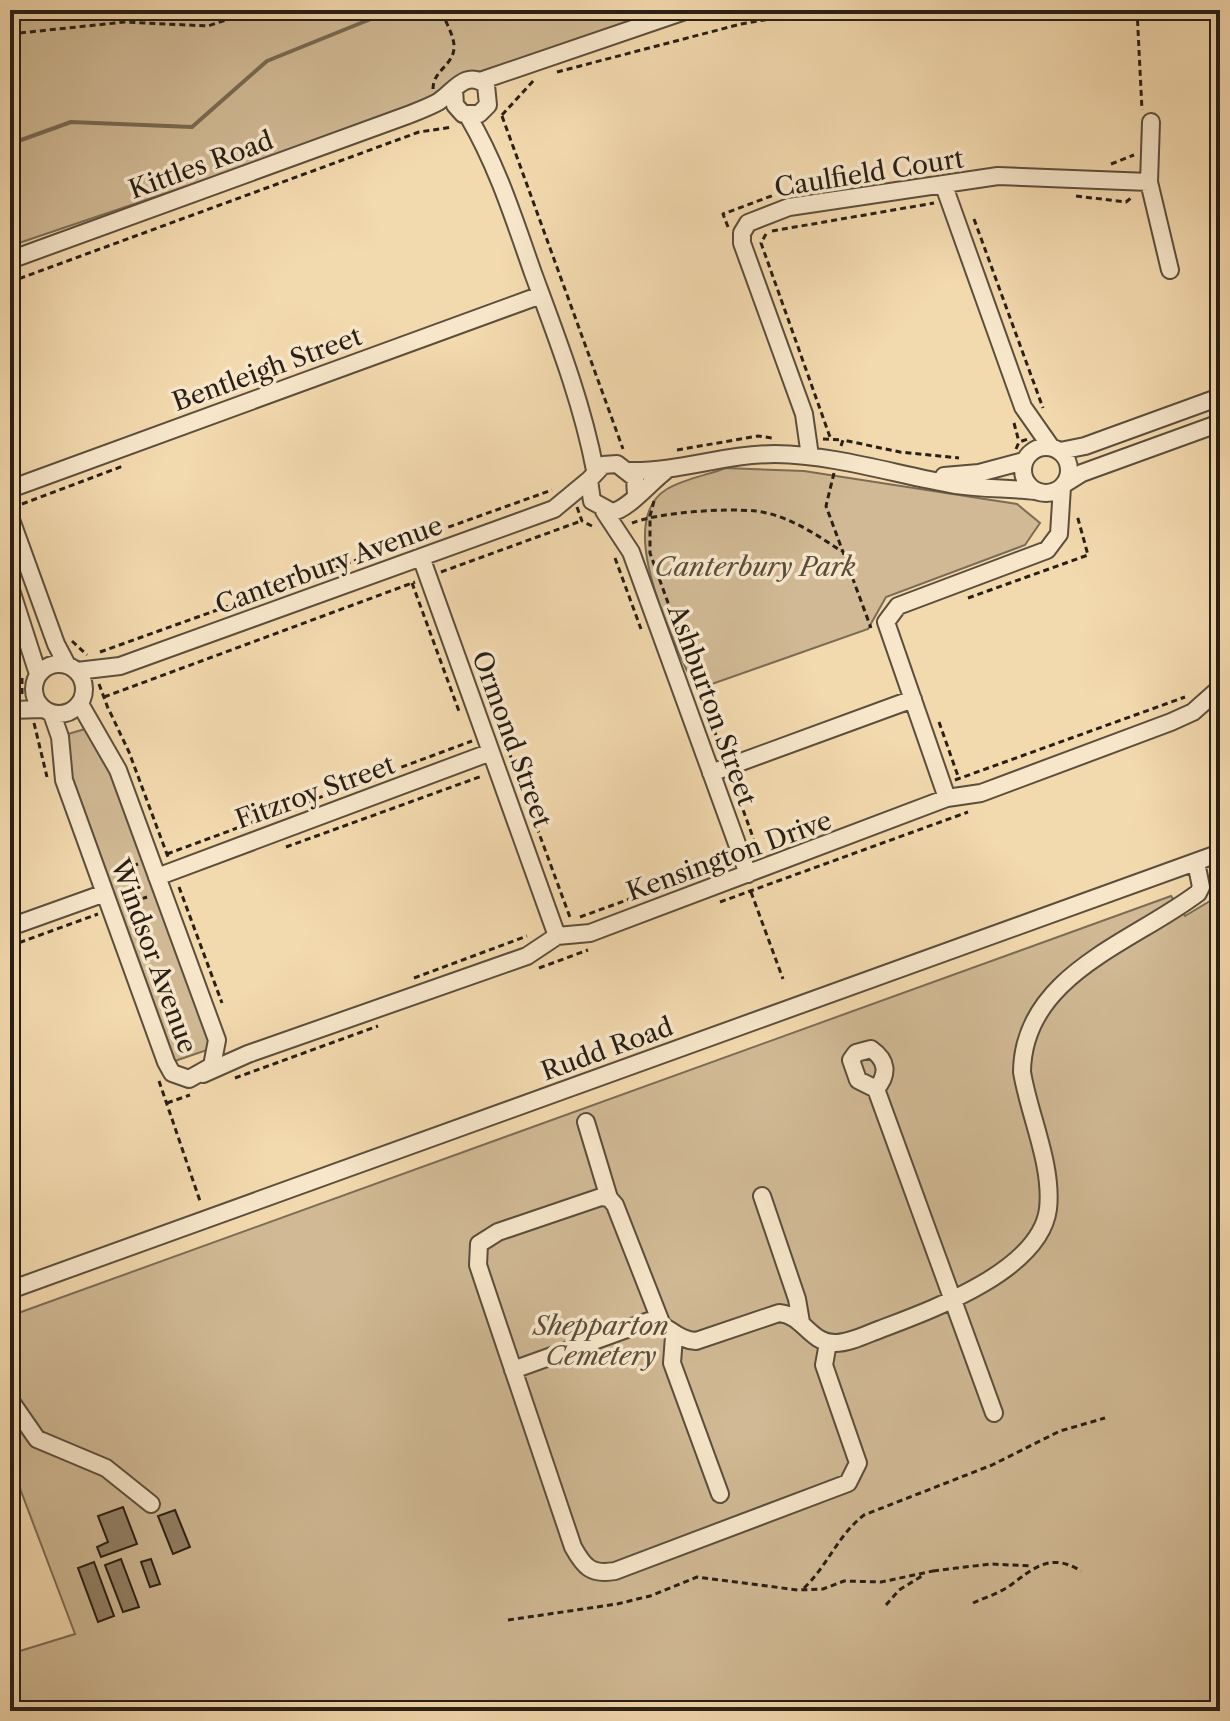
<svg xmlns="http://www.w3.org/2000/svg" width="1230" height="1721" font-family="'Libre Caslon Text',serif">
<rect width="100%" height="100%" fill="#f3d9ae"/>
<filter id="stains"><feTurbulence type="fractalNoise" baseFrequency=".0025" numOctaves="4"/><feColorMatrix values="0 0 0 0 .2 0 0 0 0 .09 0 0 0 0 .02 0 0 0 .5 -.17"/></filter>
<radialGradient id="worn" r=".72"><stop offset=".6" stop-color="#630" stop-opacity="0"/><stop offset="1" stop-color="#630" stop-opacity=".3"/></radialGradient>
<path fill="#d0b994" stroke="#7c6c55" stroke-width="2" d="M10,10H676L356,129L10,246Z
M726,468L804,471L1017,504L1040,523L1025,545L886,597L868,629L695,690C677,644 611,523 667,489C684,479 707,475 726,468Z
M85,729L107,758L213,1048L175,1061L70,771L68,734Z
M1220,895V1711H10V1654L75,1634L10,1462V1316L1171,896L1185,916Z"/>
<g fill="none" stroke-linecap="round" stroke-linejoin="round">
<path stroke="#786952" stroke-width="4" d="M10,144L71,122L192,127L267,61L393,10"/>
</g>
<path fill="#928065" stroke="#281f16" stroke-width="2" d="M123,1507L137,1544L101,1557L97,1547L108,1542L98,1516Z
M175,1510L190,1547L173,1554L158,1516Z
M121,1559L139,1607L123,1612L105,1565Z
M151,1559L160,1584L150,1587L141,1562Z
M94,1562L114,1616L98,1622L78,1568Z
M272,1701L276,1711H249L248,1709Z"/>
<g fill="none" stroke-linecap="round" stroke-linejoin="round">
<g stroke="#5b4e3c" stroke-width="20">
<path id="minor" d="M480,81L688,10
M468,116C497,165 514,219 533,273C557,338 582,402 595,470
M1151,122L1149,182L1170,270
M944,186L1023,407L1051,447
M10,260L408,115C418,111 429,107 438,102C454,92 465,69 486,85L488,105L479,114H463L455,105L454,89
M1023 470a23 23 0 1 1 46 0a23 23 0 1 1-46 0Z
M1060,451L1085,446L1220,397
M810,456L804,414L742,243V233L748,223L789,207L998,176L1149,182
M630,471C679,472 725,454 775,454C837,455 897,475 956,485C983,489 1009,488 1036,491
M944,476L979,473L1024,461
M1066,483L1082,473L1220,423
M10,489L541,295
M636,495L635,478L617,464L603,465L589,480L592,501L612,512C628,510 651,481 668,469
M604,511L631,552L748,874
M10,517L56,644L67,665
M421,557L557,936
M10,587L38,674
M34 689a25 25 0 1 1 50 0a25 25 0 1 1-50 0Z
M77,671L120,666L554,509L589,480
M10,710L43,709
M52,714L60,737L64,780L166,1062L172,1073L189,1079L212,1066L217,1040L118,770L80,704
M711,773L913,699
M947,798L886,622L898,606L1047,550L1059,534L1062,487
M157,877L491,752
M10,927L105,893
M871,1049C887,1060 889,1074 876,1089L858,1080L851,1060L856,1053Z
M203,1074L248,1054L527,956L557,936L590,933L947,798L981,793L1171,722L1193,712L1220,688
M876,1089L994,1413
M586,1122L609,1198
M762,1196L797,1299L801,1322
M10,1290L1220,853
M662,1325L615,1205L609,1198L601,1197L498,1232L479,1244L478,1265L487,1292L573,1547C584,1567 591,1575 615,1571L848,1483L858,1463L824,1365L828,1343
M674,1336L672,1363L720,1494
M513,1370L649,1321C668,1324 676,1340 696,1341L779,1313C804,1315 809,1343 835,1343C850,1343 867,1334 881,1329C931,1310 1040,1271 1048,1209C1053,1165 1029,1115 1022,1072C1023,975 1132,943 1198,893L1201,887L1196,862
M10,1400L37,1439L106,1468L151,1504"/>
</g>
<path stroke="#281f16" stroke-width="3" stroke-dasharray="6 4" stroke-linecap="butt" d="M1137,10L1142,110
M10,34L125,22L208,26L256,10
M557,72L741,24L822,10
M433,89C433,70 453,66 454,48C455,37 445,21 441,10
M502,115L535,79
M502,116L623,449
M1111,164L1134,155
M1076,196L1126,202L1131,198
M974,219L1043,408
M728,227L723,214L774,195
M772,231L934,203
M766,234L761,243L830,437
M10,282L419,132L453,127
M1014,423L1019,442
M823,439L842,440
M841,446L843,440L900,452L959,458
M1016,449L1019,442L1028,439
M677,450L758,436L772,438
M834,473L826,506L871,628
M654,501L650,516V553L722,752
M22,504L123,466
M577,507L582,521L594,527
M632,523C661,512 724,508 756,511C787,515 816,534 841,551
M615,558L641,629
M441,572L581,521
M412,583L460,714
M968,598L1088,555L1077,515
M72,641L87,655
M100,652L552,490
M1212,674L1220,666
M22,678V694
M99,684L109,711
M104,697L415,582
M110,712L129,752L168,857
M939,722L959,779
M34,723L47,777
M502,733L571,920
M955,780L1185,697
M733,782L759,854
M286,847L482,776
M167,854L472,741
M115,873L138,864
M179,887L222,1003
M751,892L783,979
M720,902L968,812
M124,905L147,897
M580,917L682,880
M10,946L98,914
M539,968L588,950
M414,978L527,936
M235,1078L378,1026
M159,1081L201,1204
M167,1103L190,1095
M933,1571L990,1564L1032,1566
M804,1588C828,1565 838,1535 864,1515L992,1465L1060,1431L1105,1418
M973,1603C984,1598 997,1594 1008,1587C1032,1570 1049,1551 1081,1571
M886,1605L899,1590L922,1576
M508,1620L617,1604L650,1596L697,1577L798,1590L823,1589L844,1581L881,1582L933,1571"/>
<use href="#minor" stroke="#f7e6ca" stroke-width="16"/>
</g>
<g text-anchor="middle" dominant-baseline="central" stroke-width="7" stroke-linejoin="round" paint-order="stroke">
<g font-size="26" fill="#281f16" stroke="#f7e6ca">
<text transform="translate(201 165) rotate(-20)">Kittles Road</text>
<text transform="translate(869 173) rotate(-9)">Caulfield Court</text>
<text transform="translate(267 369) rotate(-20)">Bentleigh Street</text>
<text transform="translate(329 565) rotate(-20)">Canterbury Avenue</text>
<text transform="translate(712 705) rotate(70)">Ashburton Street</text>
<text transform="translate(512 739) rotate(70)">Ormond Street</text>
<text transform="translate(315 792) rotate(-20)">Fitzroy Street</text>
<text transform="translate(729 856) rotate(-20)">Kensington Drive</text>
<text transform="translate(154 956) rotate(70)">Windsor Avenue</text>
<text transform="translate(607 1049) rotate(-20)">Rudd Road</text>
</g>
<g font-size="26" font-style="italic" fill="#5a4d3c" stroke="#f7e6ca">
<text x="755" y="567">Canterbury Park</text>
<text x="601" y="1326">Shepparton<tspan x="601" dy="30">Cemetery</tspan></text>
</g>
</g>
<rect width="1230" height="1721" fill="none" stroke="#f3d9ae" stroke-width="40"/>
<rect x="12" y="12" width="1206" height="1697" fill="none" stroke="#281f16" stroke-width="4"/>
<rect x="20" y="20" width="1190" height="1681" fill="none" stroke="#281f16" stroke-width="2"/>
<rect width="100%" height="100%" filter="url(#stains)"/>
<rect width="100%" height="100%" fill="url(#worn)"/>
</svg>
